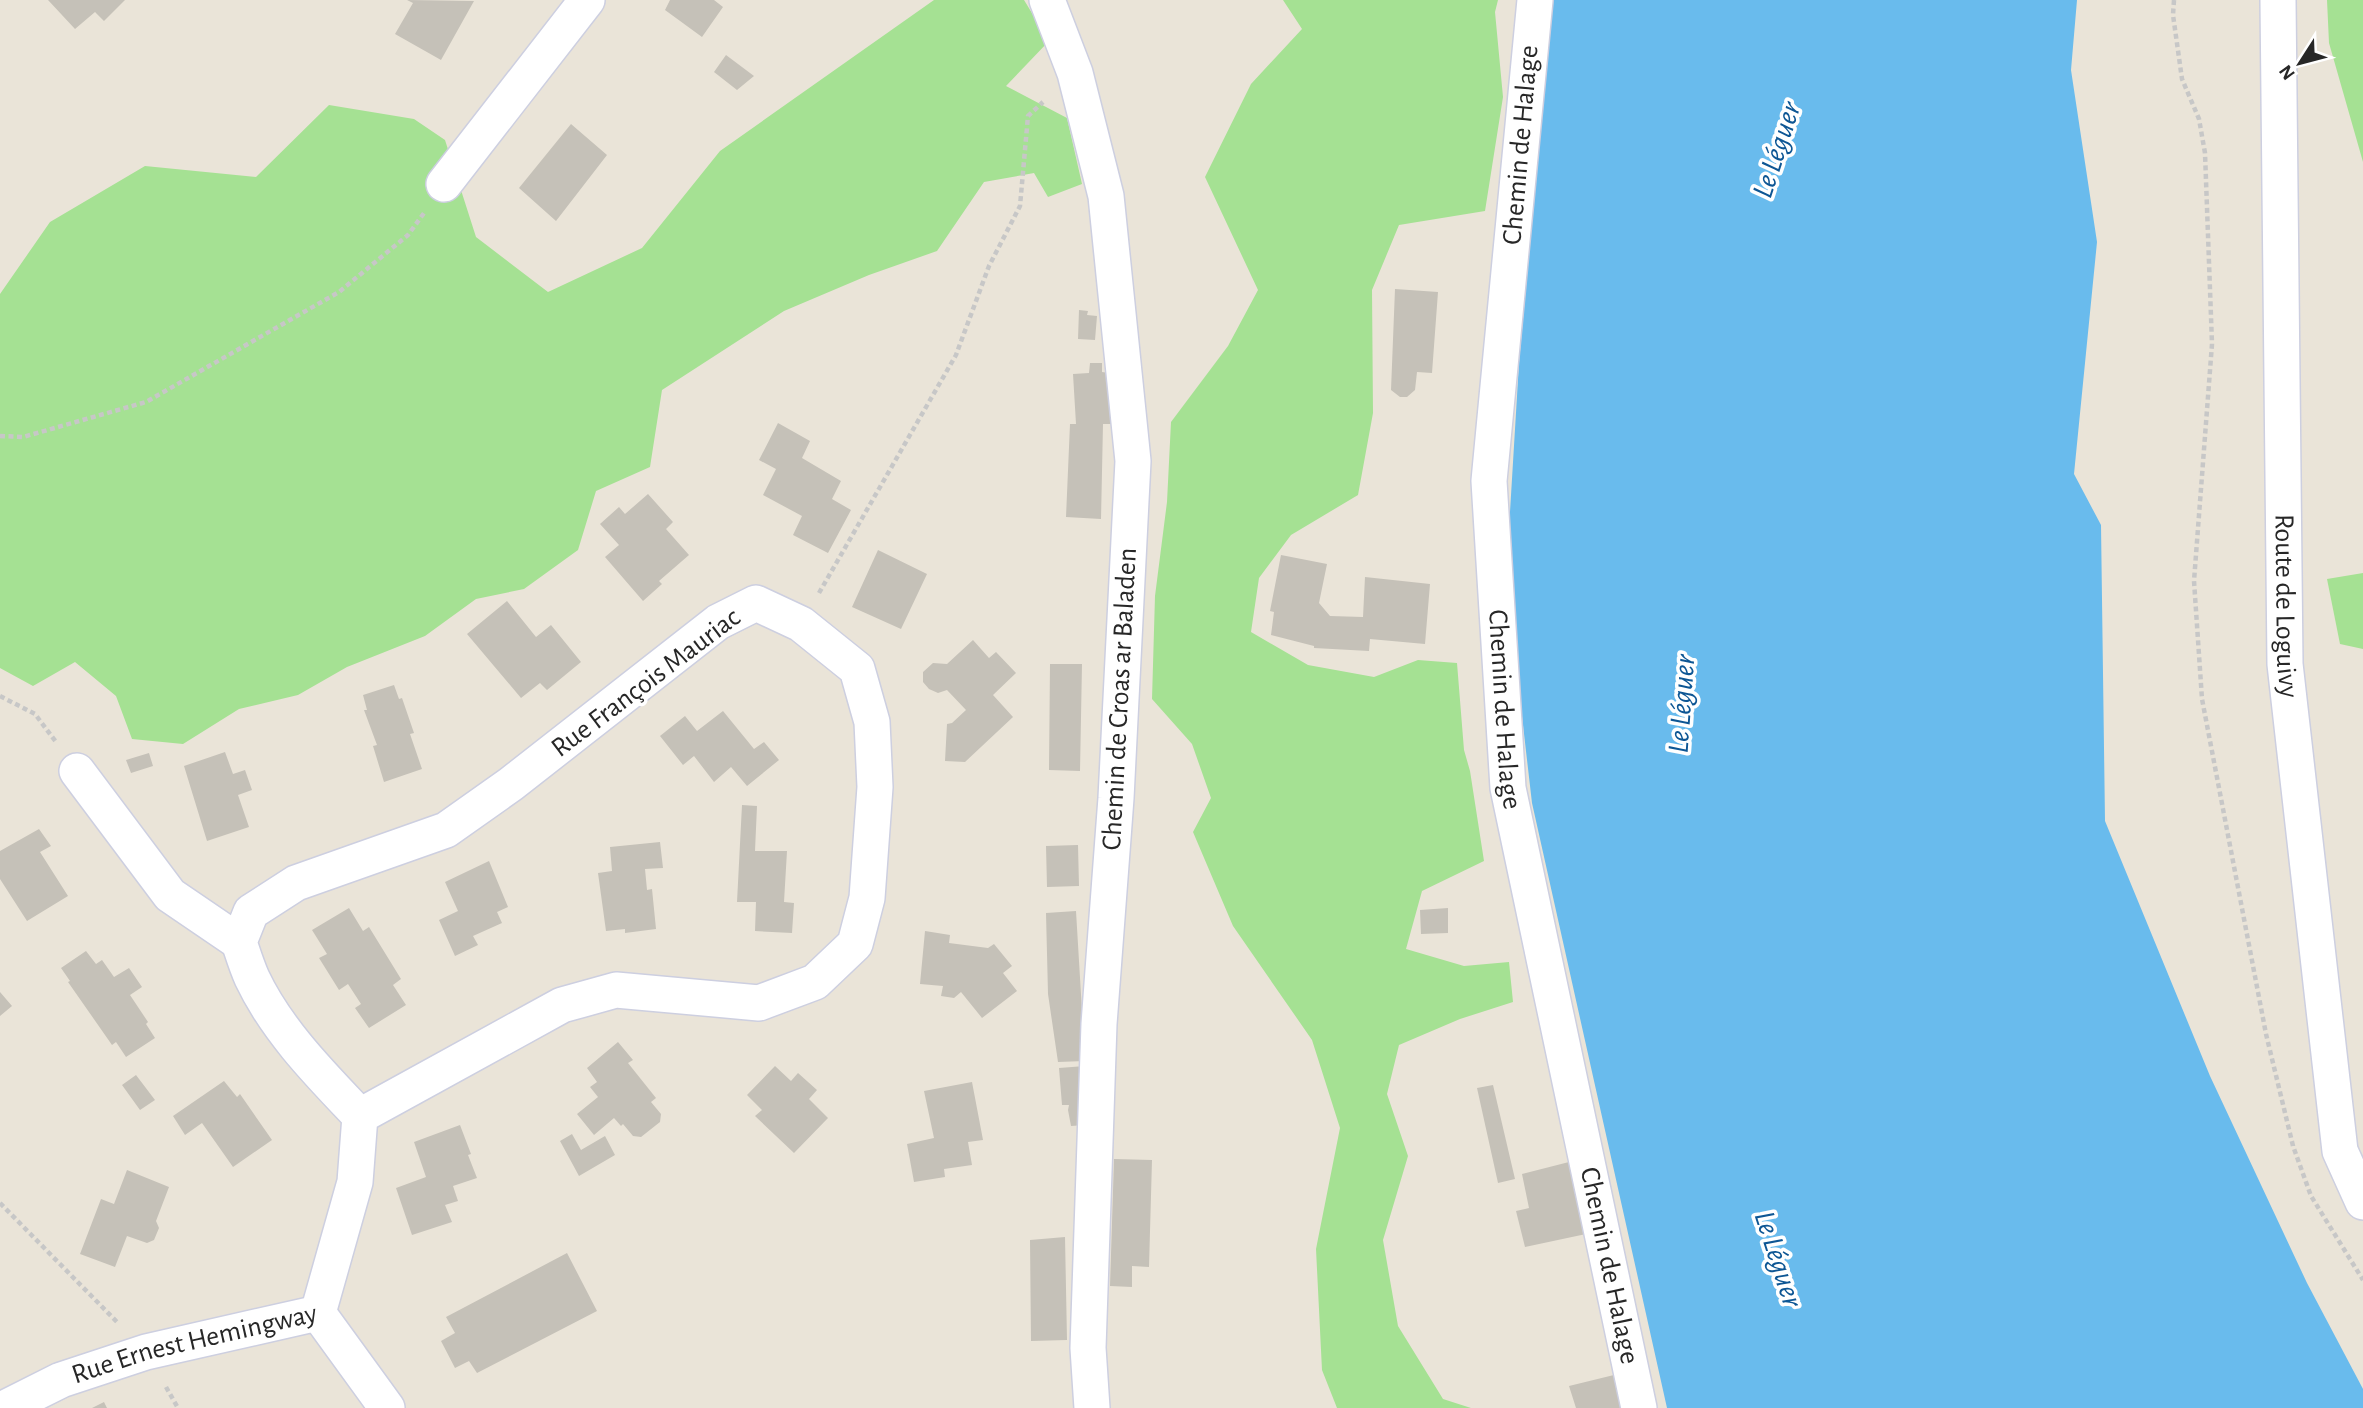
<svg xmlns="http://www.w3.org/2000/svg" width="2363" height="1408" font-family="'Alegreya Sans',sans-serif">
<rect width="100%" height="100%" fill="#eae4d8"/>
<path fill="#a5e193" d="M934,0H1024L1049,41L1006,86L1067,118L1082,184L1048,197L1034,173L984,182L937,251L869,275L784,311L662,390L650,467L596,491L578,550L524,589L476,599L425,636L347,667L298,695L239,709L183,744L132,739L116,696L75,662L33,686L0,668V294L50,222L145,166L256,177L329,105L414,119L445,140L476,237L548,292L642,248L720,151Z
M1283,0H1498L1495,12L1503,97L1485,211L1399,225L1372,290L1373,413L1358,495L1291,535L1259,578L1251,632L1308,665L1374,677L1418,660L1457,663L1464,750L1470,771L1484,861L1422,891L1406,949L1464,966L1509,962L1513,1002L1460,1019L1399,1045L1387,1094L1408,1156L1383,1240L1398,1326L1443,1399L1471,1408H1337L1322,1370L1316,1249L1340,1128L1312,1040L1233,926L1193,832L1211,798L1192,744L1152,699L1155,596L1167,502L1171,422L1228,346L1258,290L1205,177L1251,84L1302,29Z
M2327,0H2363V162L2329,43Z
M2363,573V649L2340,644L2327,579Z"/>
<path fill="#69bbed" d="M1552,0H2077L2071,70L2097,242L2074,474L2101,525L2105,821L2210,1076L2307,1283L2363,1389V1408H1667L1532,803L1506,578L1519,363Z"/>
<path fill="#c5c1b8" d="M48,0H125L104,21L95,12L75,29Z
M407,0L474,1L441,60L395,34L413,3Z
M670,0H714L723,7L702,37L665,10Z
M726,55L754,76L737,90L714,72Z
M571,124L607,155L556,221L519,188Z
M1395,289L1438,292L1432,373L1417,372L1415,390L1407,397H1400L1391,390Z
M1079,310L1088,311L1087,315L1097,316L1095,340L1078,339Z
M1090,363H1102V372L1109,373L1111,424H1103L1101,519L1066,517L1070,424H1076L1073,374L1089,373Z
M778,423L810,441L802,458L841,481L832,499L851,510L828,553L793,535L802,516L763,495L776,469L759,460Z
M648,494L673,522L666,529L689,555L659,581L662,584L643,601L605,557L619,545L600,524L619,507L625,514Z
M878,550L927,574L901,629L852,607Z
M1281,555L1327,564L1319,603L1330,616L1363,617L1365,577L1430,584L1425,644L1370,639L1369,651L1314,648V646L1271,635L1274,612L1270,611Z
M507,601L536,637L551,625L581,662L547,690L540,683L521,698L467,634Z
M973,640L989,658L996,652L1016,673L993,695L1013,717L965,762L945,761L947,724L952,723L966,710L947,690L938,693L929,689L923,682V672L933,663L947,664Z
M1050,664H1082L1080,771L1049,770Z
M394,685L399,699L402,698L414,733L410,734L422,769L384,782L373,746L377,745L364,710H367L363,695Z
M723,711L754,749L764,742L779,760L747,786L731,767L714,782L694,756L683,765L660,736L685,716L697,731Z
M225,752L233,774L245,770L252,790L238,795L249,827L207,841L184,766Z
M149,753L153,766L131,773L126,760Z
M742,805L757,806L755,851H787L784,902L794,903L792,933L755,931L756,902H737Z
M39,829L51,846L40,852L68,896L27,921L0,879V851Z
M660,842L663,868L645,869L647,890L652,889L656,929L625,933V929L606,931L598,873L612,871L610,847Z
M1078,845L1079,886L1047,887L1046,846Z
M489,861L508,907L497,912L502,923L473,936L478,945L455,956L439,920L458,911L445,882Z
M349,908L363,931L369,927L401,979L393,985L406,1005L369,1028L355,1008L361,1004L348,984L339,990L319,958L327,954L312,930Z
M1448,908V933L1421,934L1420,910Z
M1076,911L1085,1061L1058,1062L1048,994L1046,913Z
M925,931L950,935L949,943L988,948L994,944L1012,966L1003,973L1017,991L982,1018L961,992L954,998L941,996L943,986L920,984Z
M86,951L96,964L102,960L114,977L129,968L142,987L130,995L148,1022L146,1024L155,1038L126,1057L116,1042L112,1045L68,982L70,981L61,968Z
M0,992L12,1006L0,1016Z
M618,1042L633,1060L628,1063L656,1098L651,1102L661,1114L660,1122L641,1137L633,1136L623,1124L621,1126L614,1118L594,1135L577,1114L598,1097L590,1087L597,1082L587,1068Z
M775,1066L791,1081L798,1073L817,1090L809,1099L828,1118L794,1153L755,1116L762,1110L747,1095Z
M1085,1066V1125L1071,1126L1068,1110L1069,1105H1062L1059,1068Z
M136,1075L155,1100L140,1110L122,1085Z
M224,1081L237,1097L240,1094L272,1140L233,1167L202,1123L185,1135L173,1116Z
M972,1082L983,1140L968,1142L972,1165L944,1169L945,1177L914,1182L907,1144L934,1138L924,1091Z
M1493,1085L1515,1179L1498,1183L1477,1088Z
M460,1125L471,1154L468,1155L477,1178L453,1186L458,1201L445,1205L452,1222L412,1235L396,1188L426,1177L414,1142Z
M572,1134L581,1150L605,1136L615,1155L579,1176L560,1141Z
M1114,1159L1152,1160L1149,1267L1132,1266V1287L1110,1286Z
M1569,1162L1586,1234L1525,1247L1516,1211L1529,1208L1522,1174Z
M127,1170L169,1187L156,1221L159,1228L154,1240L147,1243L127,1236L115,1267L80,1254L101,1199L114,1204Z
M1065,1237L1067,1340L1031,1341L1030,1240Z
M567,1253L597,1311L477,1373L469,1361L455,1368L441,1341L455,1333L446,1317Z
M1618,1374L1626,1408H1576L1569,1386Z
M104,1402L107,1408H92Z"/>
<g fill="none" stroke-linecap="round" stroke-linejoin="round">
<g stroke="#cdcfe0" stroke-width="38">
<g id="street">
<path d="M1047,0L1075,73L1106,196L1133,461L1116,798L1099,1024L1088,1348L1092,1408"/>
<path id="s1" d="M1535,0L1489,481L1508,788L1639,1408"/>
<path id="s2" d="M2278,0L2285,664L2340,1151L2363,1202"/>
<path d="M444,184L587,0"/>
<path d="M77,771L170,895L239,942"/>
<path d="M318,1313L355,1182L360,1116L562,1005L616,990L759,1003L815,982L855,944L867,898L875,787L872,722L857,669L801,624L756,603L718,622L511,784L446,830L296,883L251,912L239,942C243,954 247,967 252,978C277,1031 321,1075 360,1116"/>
<path id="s3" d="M5,1408L61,1380L146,1352L318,1313L387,1408"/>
</g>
</g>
<path stroke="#c7c7c7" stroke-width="4.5" stroke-dasharray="5 3.5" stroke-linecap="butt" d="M2174,0L2173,15L2182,79L2199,119L2205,153L2212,344L2194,581L2202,699L2266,1034L2293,1146L2311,1196L2363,1280
M0,436L23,437L146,402L339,292L408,235L424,213
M819,593L956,355L989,266L1020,206L1028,116L1043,102
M0,696L35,714L56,742
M0,1203L117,1322
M166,1387L178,1408"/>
<use href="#street" stroke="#fff" stroke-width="35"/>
</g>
<g text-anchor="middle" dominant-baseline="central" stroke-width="7" stroke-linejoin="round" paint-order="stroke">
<g font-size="28" fill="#272727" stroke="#fff">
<text transform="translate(1521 145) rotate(-85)">Chemin de Halage</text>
<text stroke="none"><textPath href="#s2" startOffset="606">Route de Loguivy</textPath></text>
<text transform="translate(646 683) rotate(-37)">Rue François Mauriac</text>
<text transform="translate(1120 699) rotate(-87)">Chemin de Croas ar Baladen</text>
<text stroke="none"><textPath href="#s1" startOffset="712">Chemin de Halage</textPath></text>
<text stroke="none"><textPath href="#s1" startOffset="1279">Chemin de Halage</textPath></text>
<text stroke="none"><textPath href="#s3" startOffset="201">Rue Ernest Hemingway</textPath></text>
</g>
<g font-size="30" font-style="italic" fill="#0d5694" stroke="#fff">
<text transform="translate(1777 150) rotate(-72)">Le Léguer</text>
<text transform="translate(1682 704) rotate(-86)">Le Léguer</text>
<text transform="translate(1778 1259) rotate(72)">Le Léguer</text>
</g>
</g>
<g transform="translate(2300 63) rotate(234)" stroke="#ffffff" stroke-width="5" paint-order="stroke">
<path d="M0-5L12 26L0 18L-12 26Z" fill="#272727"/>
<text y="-10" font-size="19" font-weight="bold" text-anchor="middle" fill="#272727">N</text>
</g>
</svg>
